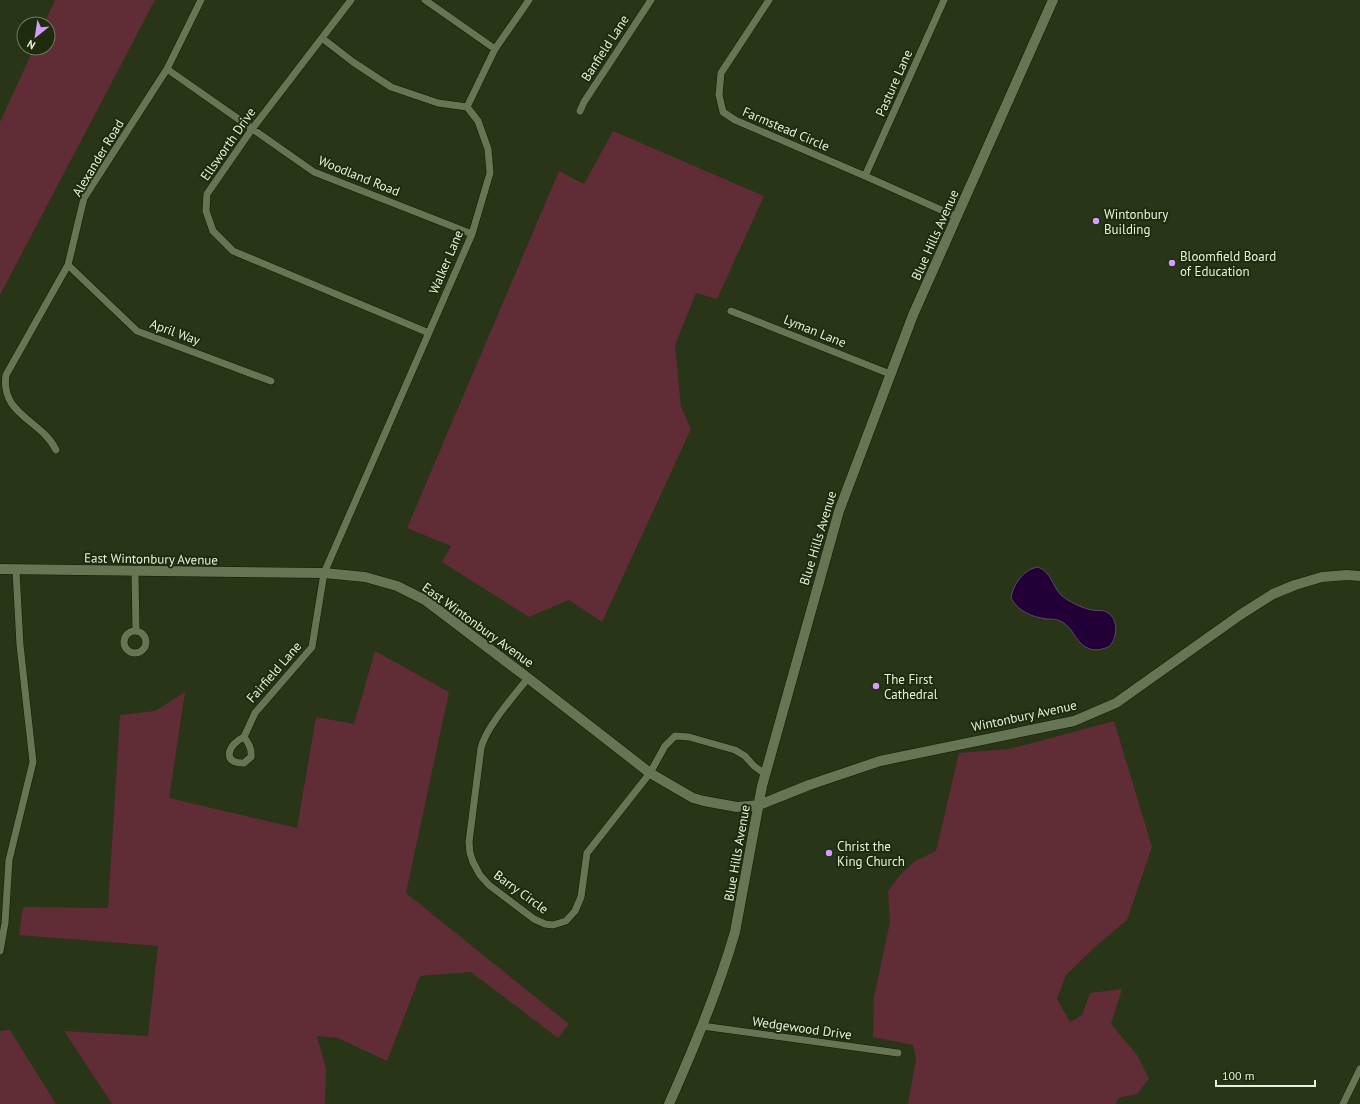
<svg xmlns="http://www.w3.org/2000/svg" width="1360" height="1104" font-family="'PT Sans',sans-serif">
<rect width="100%" height="100%" fill="#283517"/>
<path fill="#602c36" d="M55,0H155L0,295V122L34,48H48V24H44Z
M613,131L764,196L717,299L696,293L675,345L681,407L691,429L602,622L569,600L529,617L442,562L451,546L407,528L559,171L584,184Z
M375,651L449,692L406,893L569,1024L558,1038L471,972L420,976L387,1061L338,1038L317,1036L326,1069L325,1104H112L64,1031L148,1036L158,946L19,935L23,907L108,908L120,715L155,711L185,692L169,798L297,828L316,717L354,724Z
M1114,721L1152,847L1127,920L1096,946L1066,975L1057,999L1070,1022L1082,1015L1090,993L1122,989L1111,1024L1137,1055L1149,1079L1137,1094L1118,1098L1116,1104H908L916,1059L913,1045L873,1037L874,997L890,922L888,891L900,875L915,861L936,851L959,753L1009,749Z
M10,1030L56,1104H0V1031Z"/>
<path fill="#220037" stroke="#5d4869" d="M1038,567C1051,572 1052,585 1061,595C1069,602 1082,608 1092,610C1096,611 1100,610 1104,611C1119,616 1118,636 1110,646C1104,649 1097,651 1090,649C1076,645 1074,628 1062,622C1057,619 1052,619 1047,619C1032,617 1019,612 1011,598C1013,584 1024,569 1038,567Z"/>
<g fill="none" stroke-linecap="round" stroke-linejoin="round">
<g stroke="#101c01" stroke-width="8">
<path id="minor" d="M351,0L252,129L207,194L206,211L213,231L233,251L429,333
M425,0L495,49
M769,0L721,73L719,95L723,112L735,120L865,176L957,217
M167,69L314,172L472,234
M467,107L495,49L529,0
M580,111L584,102L651,0
M865,176L944,0
M68,265L137,331L271,381
M731,311L890,374
M56,450C42,420 0,415 6,375L68,265L84,198L167,69L201,0
M135,572L136,631
M124 642a11 11 0 1 1 22 0a11 11 0 1 1-22 0Z
M528,678C514,696 486,727 481,748L469,842L470,853L473,862L480,875L489,885L534,919L545,924L553,925L566,921L575,911L581,897L587,853L650,773L665,746L675,736L689,737L735,750L745,756L754,766L765,774
M244,737C249,744 252,749 251,757L244,763C221,764 228,744 244,737L255,713L312,647L324,573L472,234L490,173L488,149L478,121L467,107L438,103L391,87L353,62L322,38
M0,951L5,923L9,860L33,762L20,645L16,571
M702,1026L898,1053
M1343,1104L1360,1069"/>
</g>
<g stroke="#101c01" stroke-width="11">
<path id="secondary" d="M0,569L324,573L365,577L397,586L425,600L528,678L650,773L693,798L704,801L737,807L759,805L809,785L880,761L1074,721L1116,703L1240,615L1273,594L1295,585L1322,577L1347,575L1360,576
M669,1104C694,1048 718,991 735,932L762,786L839,511L913,315L1053,0"/>
</g>
<use href="#minor" stroke="#667654" stroke-width="7"/>
<use href="#secondary" stroke="#667654" stroke-width="10"/>
</g>
<g fill="#d29dfd" stroke="#1e2b0c" stroke-width="1.5">
<circle cx="1096" cy="221" r="4"/>
<circle cx="1172" cy="263" r="4"/>
<circle cx="876" cy="686" r="4"/>
<circle cx="829" cy="853" r="4"/>
</g>
<g text-anchor="middle" dominant-baseline="central" stroke-width="4" stroke-linejoin="round" paint-order="stroke">
<g font-size="13" fill="#e7f1de" stroke="#1e2b0c">
<text transform="translate(605 48) rotate(-57)">Banfield Lane</text>
<text transform="translate(894 83) rotate(-66)">Pasture Lane</text>
<text transform="translate(786 129) rotate(23)">Farmstead Circle</text>
<text transform="translate(228 144) rotate(-55)">Ellsworth Drive</text>
<text transform="translate(98 158) rotate(-59)">Alexander Road</text>
<text transform="translate(359 176) rotate(22)">Woodland Road</text>
<text transform="translate(935 235) rotate(-66)">Blue Hills Avenue</text>
<text transform="translate(446 262) rotate(-67)">Walker Lane</text>
<text transform="translate(815 331) rotate(22)">Lyman Lane</text>
<text transform="translate(175 332) rotate(20)">April Way</text>
<text transform="translate(818 538) rotate(-73)">Blue Hills Avenue</text>
<text transform="translate(151 559) rotate(1)">East Wintonbury Avenue</text>
<text transform="translate(478 625) rotate(36)">East Wintonbury Avenue</text>
<text transform="translate(274 672) rotate(-49)">Fairfield Lane</text>
<text transform="translate(1024 716) rotate(-12)">Wintonbury Avenue</text>
<text transform="translate(737 853) rotate(-80)">Blue Hills Avenue</text>
<text transform="translate(521 892) rotate(36)">Barry Circle</text>
<text transform="translate(802 1028) rotate(8)">Wedgewood Drive</text>
</g>
<g font-size="13" fill="#e7f1de" stroke="#1e2b0c" text-anchor="start">
<text x="1104" y="214">Wintonbury<tspan x="1104" dy="15">Building</tspan></text>
<text x="1180" y="256">Bloomfield Board<tspan x="1180" dy="15">of Education</tspan></text>
<text x="884" y="679">The First<tspan x="884" dy="15">Cathedral</tspan></text>
<text x="837" y="846">Christ the<tspan x="837" dy="15">King Church</tspan></text>
</g>
</g>
<g transform="translate(36 36) rotate(210)"><circle r="19" fill="#1e2b0c" stroke="#6e7a60"/>
<path d="M0-3L7 15L0 10L-7 15Z" fill="#d29dfd"/>
<text y="-6" font-size="11" font-weight="bold" text-anchor="middle" fill="#e7f1de">N</text>
</g>
<path d="M1216 1080v6h99v-6" fill="none" stroke="#e7f1de" stroke-width="2"/>
<text x="1222" y="1080" font-size="12" fill="#e7f1de" stroke="#1e2b0c" stroke-width="3" paint-order="stroke">100 m</text>
</svg>
